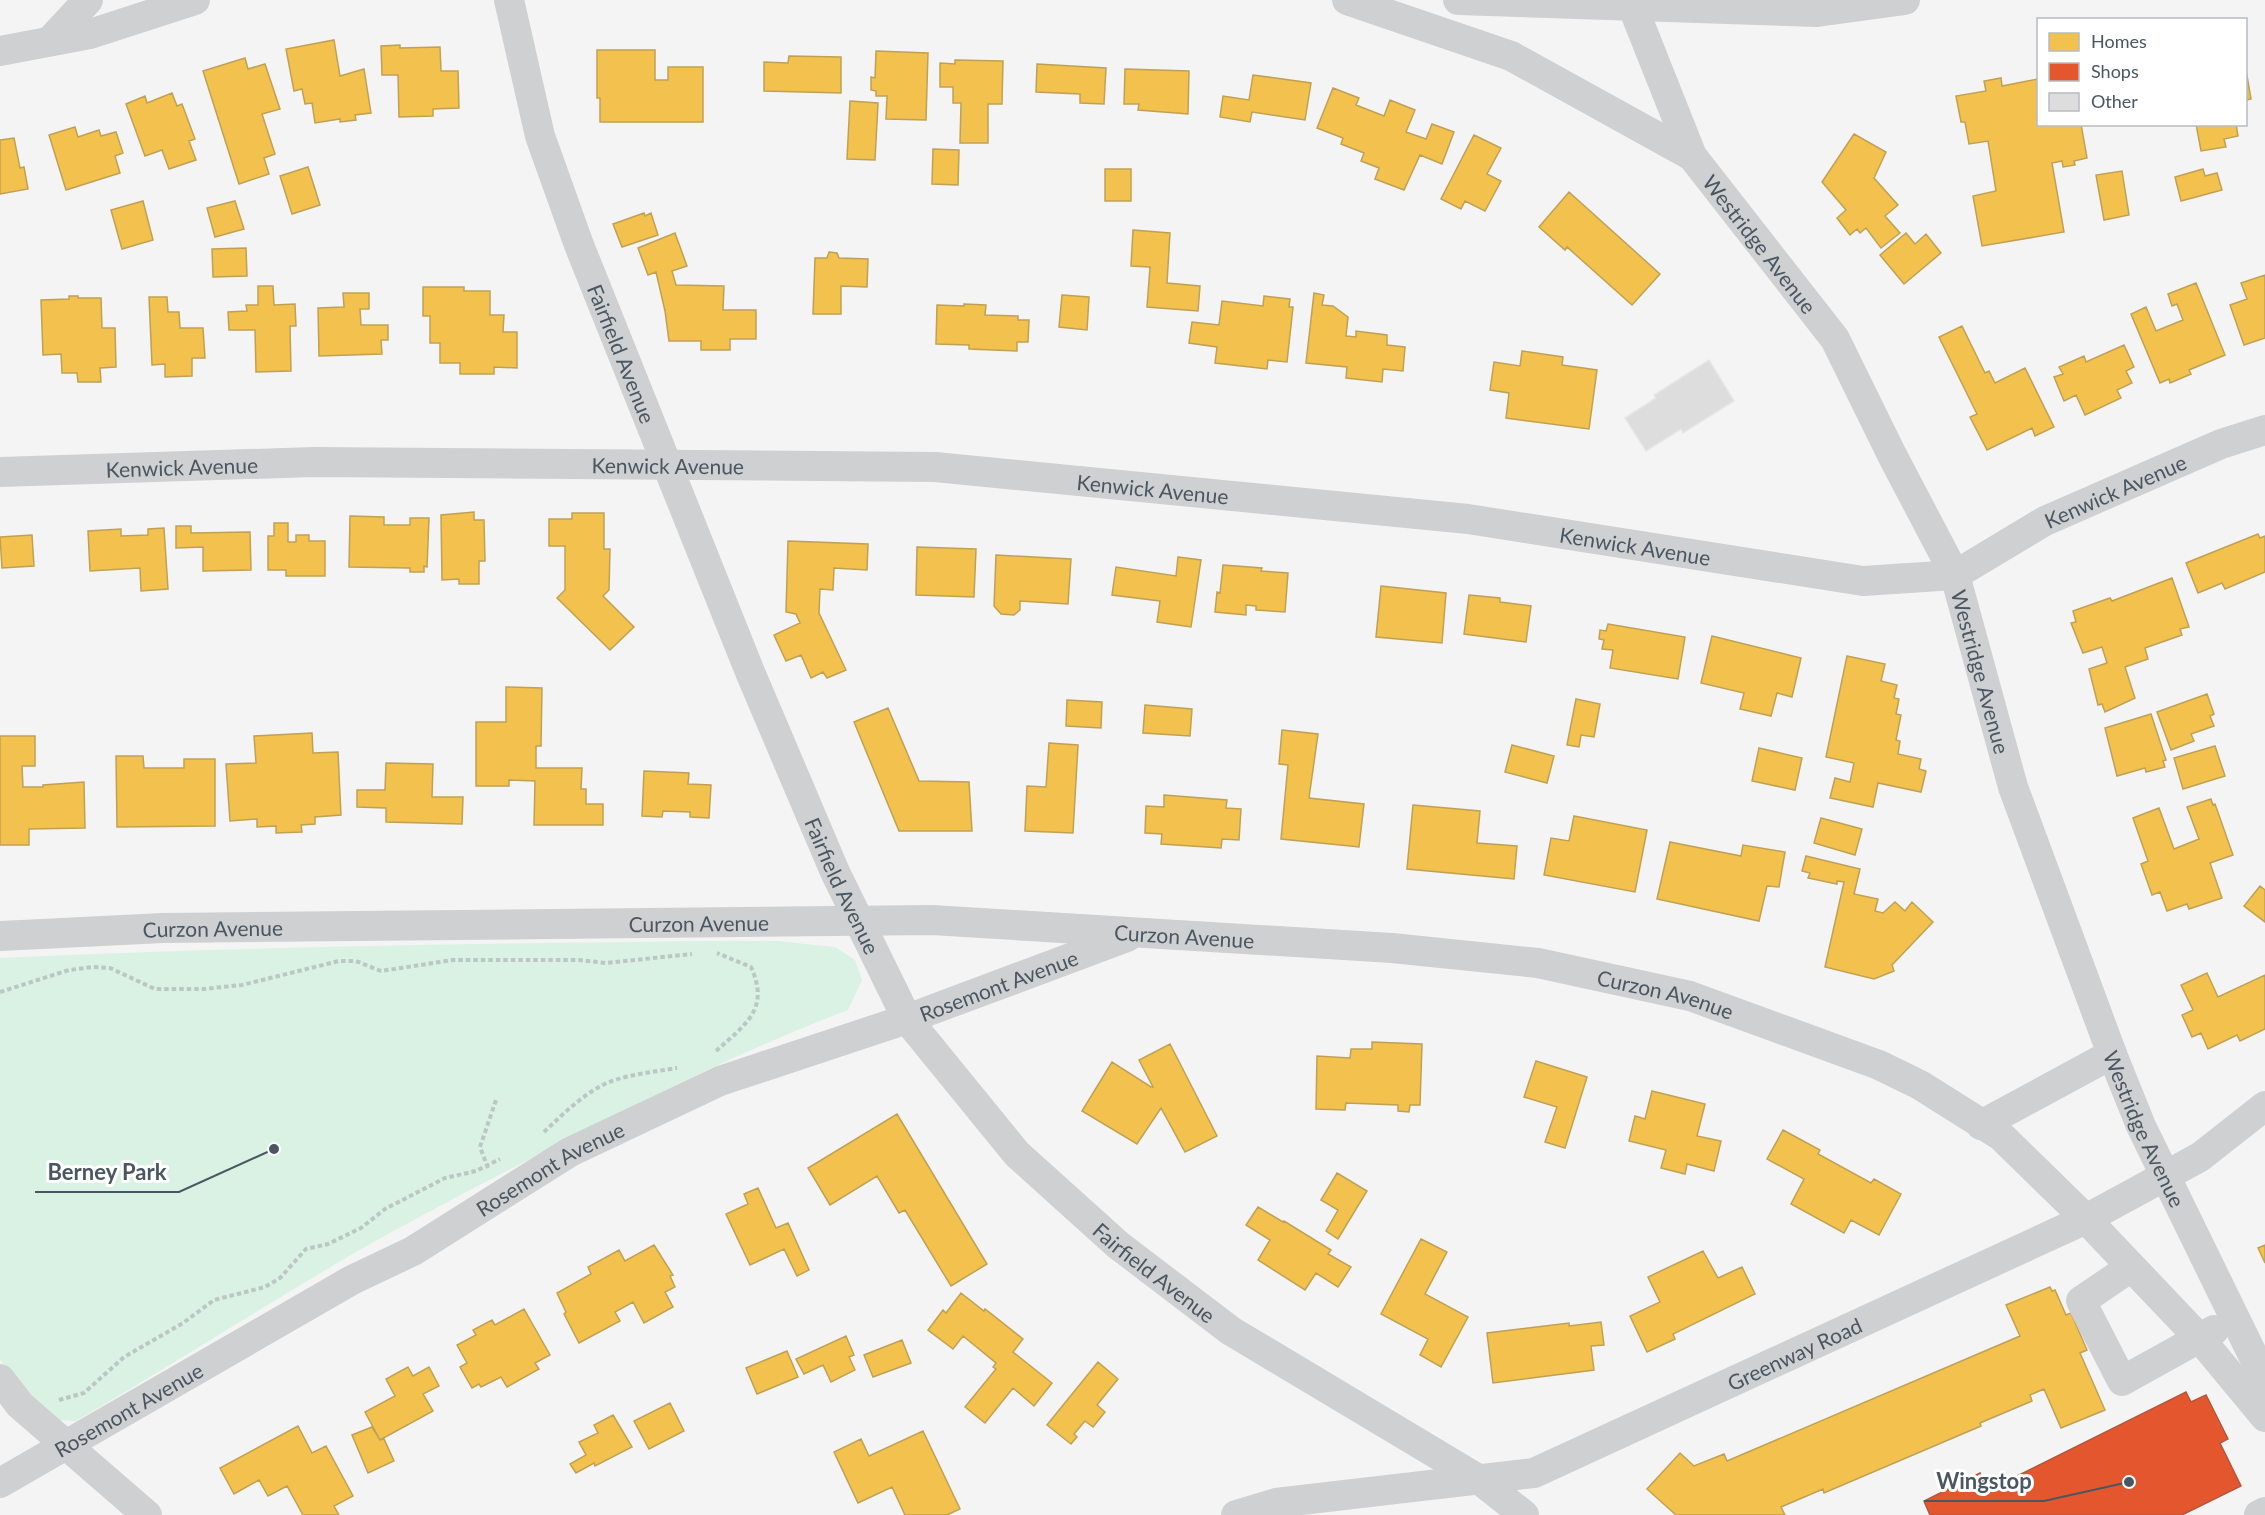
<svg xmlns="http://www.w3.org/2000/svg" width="2265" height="1515" font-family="Lato,sans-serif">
<rect width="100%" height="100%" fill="#f4f4f4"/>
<path fill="#d9f2e3" d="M699,941H778L835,947L855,960L862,980L848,1010C738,1052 632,1105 528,1160C470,1190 412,1220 356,1252C262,1307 170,1366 76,1421L59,1420L39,1405L0,1360V958C233,947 466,944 699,941Z"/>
<path fill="#f2c14e" stroke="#c0a154" stroke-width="1.5" d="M334,40L340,76L364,69L371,113L355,115L356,120L340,122V119L315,123L312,103L305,104L302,89L294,91L286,49Z
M400,45V48L440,47L441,71H458L459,108L433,109V116L399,117L398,75H382L381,46Z
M597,50H655V80H668V67H703V122H600V98H597Z
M876,51L928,53L926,120L886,119L887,96H876V91L871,90V77L875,78Z
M789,56L841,57V93L764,91V62L788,63Z
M245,58L248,69L265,64L280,109L262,114L275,154L264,158L269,174L239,184L203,71Z
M955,60L1003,61L1002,104H988V143H960L961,103H953V87H940V63L955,64Z
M1037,64L1106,68L1104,104L1080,103V94L1036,92Z
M1125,69L1189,71L1188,114L1138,110L1139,104H1124Z
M2246,70L2251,99L2246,100Z
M1253,75L1311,83L1305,120L1252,112L1250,122L1220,117L1223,96L1249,100Z
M2001,78L2002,86L2038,79V124H2081L2087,158L2074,161L2075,165L2063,167L2062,161L2052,163L2064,232L1982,246L1973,196L1996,191L1988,141L1969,144L1965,122H1961L1956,96L1986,91L1984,81Z
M1333,88L1359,98L1356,105L1384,116L1390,100L1415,110L1406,132L1426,139L1432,124L1454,132L1442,164L1420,155L1404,190L1375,179L1379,168L1361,161L1364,153L1341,144L1343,138L1317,128Z
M172,93L177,106L182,104L195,139L189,141L196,160L169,169L162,150L145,156L126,104L145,96L147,103Z
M850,101L878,103L875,160L847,159Z
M2196,124H2236L2238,136L2224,139L2226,147L2201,151Z
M75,127L78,137L99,130L101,136L116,132L123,153L115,156L120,173L66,190L49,135Z
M1854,134L1886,152L1874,178L1898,205L1885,216L1900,233L1881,248L1866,228L1860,233L1857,229L1850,235L1837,218L1846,210L1822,182Z
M1474,135L1501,148L1487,174L1501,181L1485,211L1465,201L1461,209L1441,199Z
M14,138L20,168L24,167L28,189L0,194V140Z
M933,149L959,150L958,185L932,184Z
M308,167L320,205L292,214L280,176Z
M1105,169H1131V201H1105Z
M2203,169L2205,176L2217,173L2222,190L2181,201L2175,177Z
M2122,171L2129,215L2104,220L2096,175Z
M1569,192L1660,274L1632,305L1567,247L1565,250L1539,227Z
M143,201L153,240L122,249L111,210Z
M235,201L244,229L215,237L207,208Z
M644,213L645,216L651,213L658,235L622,247L613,224Z
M1133,230L1170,233L1167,283L1200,286L1198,311L1147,307L1150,267L1131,266Z
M675,233L687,266L672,271L676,285L724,286L723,310H756V339H730V350H701V341H669L665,311L656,272L648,275L638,248Z
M1906,233L1915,244L1926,234L1941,253L1904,284L1880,255Z
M246,248L247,276L213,277L212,249Z
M829,252L837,253L839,258L868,259L867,287L841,286V314H813L815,258H827Z
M2265,275V338L2244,345L2230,305L2247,299L2241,283Z
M2196,283L2225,355L2189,370L2191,374L2170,383L2169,379L2160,383L2131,314L2146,307L2156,331L2183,320L2177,304L2172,306L2168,294Z
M258,286H273L274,305L295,304L296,326H290L291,371L256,372L255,330H229L228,312L247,311L246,305H258Z
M423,287H464V291H490V315H504L503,332H517V368L494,367V374H460V363H440V343H430V316H423Z
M343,293H369V309H360L361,325H388V340H381L382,354L319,356L318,308L344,307Z
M1314,293L1324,295L1322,305L1333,306L1348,317L1346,336L1356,337V331L1387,335V345L1405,347L1403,371L1383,369L1382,382L1346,378L1347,367L1306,363Z
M1062,295L1089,297L1087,330L1059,327Z
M69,296H78V298H101L102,328H115L116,367L100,368L101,382H78L77,373H62L61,354L43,355L41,300L69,299Z
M1264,296L1290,299L1289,307H1293L1287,362L1268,360L1267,369L1215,363L1217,347L1189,343L1192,322L1219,325L1222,301L1263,306Z
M149,297H167L168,312H179L180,328H203L205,358H192V376L165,377V364L152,365Z
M964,304L986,305L985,315L1018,316V320H1029L1028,342H1017V351L969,349V345L936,344L937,305L964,306Z
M1962,326L1985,373L1989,371L1995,383L2025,368L2054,427L2035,436L2032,428L1987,450L1970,417L1977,414L1939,337Z
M2124,345L2134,367L2126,371L2132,383L2117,390L2121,398L2085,415L2076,395L2064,401L2054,377L2063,374L2059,367L2084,356L2086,362Z
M1522,351L1563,357L1562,365L1597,370L1589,429L1506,418L1509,393L1490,390L1494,362L1520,366Z
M474,512V520H484L485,561H479V584H459V579L442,580L441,515Z
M572,513H604V549H610L609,590L603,596L634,627L610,650L557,598L565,590V546H549V519H572Z
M350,516L384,517V525H410V518H429L427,567L424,566V572H410V568L349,567Z
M274,523H288V542H296V535H309V541H325V576H286V570H268V536H274Z
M176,526H191V533L250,532L251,570L203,571V547L176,548Z
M164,528L168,589L141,591L140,568L90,571L88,531L121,529V536L148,535V529Z
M2258,534L2260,538L2265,536V572L2225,589L2222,583L2198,593L2186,563Z
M32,535L34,566L2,568L0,537Z
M788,541L868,544L867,570L834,568L833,590L820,589L819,613L846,670L827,678L823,672L811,678L801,655L786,661L774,635L800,623L796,614L786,612Z
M917,547L976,549L974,597L916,595Z
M996,555L1071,559L1068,604L1020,601V610L1014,615L1001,614L994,606Z
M1178,557L1201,560L1191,627L1157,622L1160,601L1112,595L1116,567L1176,576Z
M1223,565L1262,568L1261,571L1288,573L1285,612L1256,610V606L1246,605V615L1215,612L1217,592L1220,593Z
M2172,578L2189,627L2180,629L2182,635L2145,648L2148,659L2125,667L2135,698L2105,712L2102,704L2098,705L2089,669L2107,663L2102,647L2083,653L2071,623L2076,622L2073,611L2110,598L2112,601Z
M1381,586L1446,593L1442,643L1376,637Z
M1469,595L1500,598V602L1531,606L1526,642L1464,634Z
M1608,624L1685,637L1678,679L1610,668L1613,650L1602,649L1604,640L1599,639L1600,630L1606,631Z
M1712,636L1801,658L1792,697L1777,693L1771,716L1740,709L1744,693L1701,683Z
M1847,656L1885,664L1881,681L1897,685L1894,698L1899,699L1896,714L1901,715L1896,740L1900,741L1898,754L1921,759L1919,769L1926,771L1921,792L1878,783L1873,807L1830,798L1835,778L1850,782L1854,763L1826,757Z
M506,687L542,688L541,746H536V768H582L581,789H586V804H603V825H534L535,781L509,780V786H476V722H506Z
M2207,694L2214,714L2210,716L2214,726L2191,734L2194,741L2171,750L2157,712Z
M1576,699L1600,704L1594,737L1581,735L1579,747L1567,745Z
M1067,700L1102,702L1101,728L1066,726Z
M1145,705L1192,709L1190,736L1143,733Z
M888,708L919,781L969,782L972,831H899L854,722Z
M2151,714L2166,760L2163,761L2165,767L2146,772L2145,768L2117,776L2105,728Z
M1282,730L1318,734L1309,798L1364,804L1359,847L1281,839L1288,765L1279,764Z
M312,733L313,753L338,752L341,815L315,817V824L301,825L302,832L276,833V826L257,827V819L230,821L226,764L256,763L254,736Z
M0,736H35V766H22L23,787H43V785L84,782L85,828L29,829V845H0Z
M1049,743L1078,745L1073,833L1025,831L1027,786L1046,787Z
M1512,745L1554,756L1547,783L1505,772Z
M2215,746L2225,776L2183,789L2174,758Z
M1759,748L1802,758L1795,790L1752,781Z
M116,756H143L144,768H184V759H215V826L117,827Z
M386,763L433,764L432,797H463L462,824L386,822V808L357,807V790H385Z
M644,771L689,773L688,784L711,785L709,818L690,817V812L663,811L662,817L642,816Z
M1164,795L1227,800L1226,808L1241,809L1239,840L1222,839L1221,848L1161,844L1162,834L1145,833L1146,806L1164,807Z
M2211,799L2213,805L2215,804L2233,855L2210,863L2222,898L2189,909L2187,904L2167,911L2160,892L2152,895L2141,864L2148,861L2133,818L2159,808L2174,849L2199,839L2187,807Z
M1413,805L1480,811L1477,843L1517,846L1514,879L1407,869Z
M1574,816L1647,830L1635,892L1544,875L1551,838L1569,841Z
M1821,818L1862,829L1855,855L1814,843Z
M1670,842L1741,856L1743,845L1785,852L1779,887L1767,886L1759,921L1657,899Z
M1806,856L1860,869L1854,894L1878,899L1875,911L1883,913L1895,902L1905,911L1912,902L1933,922L1892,965L1894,971L1874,979L1825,967L1844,882L1837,881V884L1808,878L1810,873L1802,871Z
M2260,886L2265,890V922L2244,906Z
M2207,973L2218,997L2265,975V1029L2240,1041L2237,1035L2208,1049L2201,1033L2192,1037L2182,1015L2193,1010L2181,985Z
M1372,1042L1422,1044L1420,1105H1410L1409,1112L1398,1111V1105L1346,1103L1345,1110L1316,1109L1317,1056L1350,1058L1351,1049H1372Z
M1170,1044L1217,1136L1185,1152L1161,1108L1137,1144L1082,1111L1112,1062L1151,1087H1153L1139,1060Z
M1536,1061L1587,1077L1565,1148L1545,1142L1557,1107L1524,1097Z
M1652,1091L1705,1104L1697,1136L1721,1141L1714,1171L1687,1164L1685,1174L1661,1168L1666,1150L1629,1141L1635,1116L1645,1119Z
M897,1114L987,1264L951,1286L905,1210L899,1213L877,1176L830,1205L808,1168Z
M1783,1130L1820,1150L1818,1154L1871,1183L1874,1179L1901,1194L1879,1235L1851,1220L1844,1233L1791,1204L1804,1179L1767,1159Z
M1337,1173L1367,1191L1338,1239L1326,1231L1338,1210L1321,1200Z
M758,1188L776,1228L788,1223L809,1270L797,1276L784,1249L750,1265L726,1214L748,1204L744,1194Z
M1258,1207L1283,1222L1284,1221L1331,1250L1328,1254L1351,1267L1338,1287L1316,1273L1305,1290L1258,1260L1270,1240L1246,1225Z
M1421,1239L1447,1252L1425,1294L1468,1317L1441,1367L1420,1355L1428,1339L1381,1314Z
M654,1245L673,1275L670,1276L675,1287L665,1292L673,1307L644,1323L633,1302L615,1312L620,1321L579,1343L564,1314L566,1312L557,1293L591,1274L588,1267L619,1250L625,1261Z
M2265,1245V1263L2258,1248Z
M1703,1251L1718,1278L1742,1267L1755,1294L1673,1334L1675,1339L1647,1352L1630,1316L1660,1302L1648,1277Z
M2050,1287L2052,1291L2055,1290L2066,1315L2071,1313L2087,1350L2080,1353L2105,1410L2061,1428L2044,1389L2030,1395L2032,1401L1980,1423L1981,1426L1824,1493L1823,1489L1781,1507L1785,1515H1676L1647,1489L1680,1453L1694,1466L1724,1454L1727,1461L2020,1336L2006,1305Z
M961,1293L984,1311L985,1309L1023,1339L1013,1352L1052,1383L1034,1406L1013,1388L985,1423L965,1407L996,1369L993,1367L996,1363L963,1336L953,1349L928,1330L943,1310L946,1313Z
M524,1309L550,1355L535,1363L539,1369L507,1387L501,1377L481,1387L479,1384L472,1388L460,1367L467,1363L457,1345L476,1335L473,1330L492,1320L495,1325Z
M1601,1322L1604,1345L1591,1346L1594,1370L1493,1383L1487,1333L1569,1323V1326Z
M846,1336L854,1355L849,1357L855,1370L831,1382L823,1365L804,1374L796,1359Z
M902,1340L911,1363L873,1377L864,1355Z
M787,1351L798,1377L757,1394L746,1368Z
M1098,1362L1118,1379L1097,1405L1105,1412L1093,1427L1085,1421L1074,1434L1077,1437L1071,1444L1047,1425Z
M408,1367L413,1376L429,1367L439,1386L423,1394L433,1411L380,1440L365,1412L395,1396L386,1379Z
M670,1403L684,1431L649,1449L634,1421Z
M613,1415L632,1447L595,1466L594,1463L576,1473L570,1464L586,1455L579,1442L598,1433L594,1425Z
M298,1426L312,1453L326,1446L353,1496L334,1506L339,1515H303L287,1486L268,1496L259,1480L234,1494L220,1468Z
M372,1427L380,1440L384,1439L394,1461L368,1473L352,1435Z
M923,1431L960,1509L947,1515H905L892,1487L858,1503L834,1452L861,1439L869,1456Z"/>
<path fill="#e4572e" stroke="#b6573d" stroke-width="1.5" d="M2186,1392L2191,1402L2206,1395L2228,1439L2220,1443L2241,1486L2182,1515H1930L1924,1501L1980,1473L1989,1490Z"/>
<path fill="#ddddde" stroke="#e5e6e7" stroke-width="1.5" d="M1709,360L1734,401L1683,433L1681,429L1646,451L1625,418L1656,398L1654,395Z"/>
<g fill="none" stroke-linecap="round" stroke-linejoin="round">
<path stroke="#bcc7c4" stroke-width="4" stroke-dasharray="4.5 3" stroke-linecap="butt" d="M0,992L69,970L93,967L110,968L155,989H203L242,985L339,961H356L381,971L453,960H579L606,963L692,954
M716,1051C746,1024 770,1009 751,967L717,953
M544,1132C561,1116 578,1099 599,1087C619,1075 654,1072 677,1068
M488,1168L480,1147L496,1100
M59,1400L84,1393L124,1357L183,1323L214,1300L265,1287L280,1278L306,1249L328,1244L361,1228L385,1209L445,1178L476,1171L500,1159"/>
<g stroke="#ced0d2" stroke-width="30">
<path id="s1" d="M509,0L540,136L579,245L750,672L835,872L907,1019L1017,1154L1118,1245L1231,1331L1480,1480L1524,1515"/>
<path d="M1347,0L1511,56L1692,156"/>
<path d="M1458,0L1817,12L1905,0"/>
<path id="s2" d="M1630,0L1692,156L1835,339L1892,455L1955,575L2013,787L2112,1054L2141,1126L2265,1380"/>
<path d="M51,40L88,0"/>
<path d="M0,51L90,34L195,0"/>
<path id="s3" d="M0,472L314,462L935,467L1468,519L1863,581L1955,575L2045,521L2221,444L2265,430"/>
<path id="s4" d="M0,936L163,928L932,920L1392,948L1538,963L1690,996L1879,1065L1920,1085L2001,1136L2086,1219L2202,1341L2265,1417"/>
<path d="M1981,1125L2112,1054"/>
<path d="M2131,1267L2081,1301L2122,1381L2214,1330"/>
<path d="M0,1379L20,1405L147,1515"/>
<path id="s5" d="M0,1483L352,1280L413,1251L570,1152L720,1081L907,1019L1127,937"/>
<path id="s6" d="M1236,1515L1276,1503L1534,1473L2086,1219L2200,1157L2265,1106"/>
<path d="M2259,1515L2265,1512"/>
</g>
</g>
<g text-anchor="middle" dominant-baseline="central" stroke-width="6" stroke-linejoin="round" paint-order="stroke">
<g font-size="21" fill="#4a5661" stroke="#fff">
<text stroke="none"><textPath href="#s2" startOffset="279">Westridge Avenue</textPath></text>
<text stroke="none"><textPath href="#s1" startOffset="372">Fairfield Avenue</textPath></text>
<text stroke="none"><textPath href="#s3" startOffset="668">Kenwick Avenue</textPath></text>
<text stroke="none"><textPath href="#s3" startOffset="182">Kenwick Avenue</textPath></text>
<text stroke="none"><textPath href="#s3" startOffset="1154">Kenwick Avenue</textPath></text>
<text stroke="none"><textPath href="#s3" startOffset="2144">Kenwick Avenue</textPath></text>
<text stroke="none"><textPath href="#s3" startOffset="1640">Kenwick Avenue</textPath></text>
<text stroke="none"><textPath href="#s2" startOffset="765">Westridge Avenue</textPath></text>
<text stroke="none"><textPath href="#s1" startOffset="948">Fairfield Avenue</textPath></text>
<text stroke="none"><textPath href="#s4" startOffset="699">Curzon Avenue</textPath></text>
<text stroke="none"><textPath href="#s4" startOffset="213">Curzon Avenue</textPath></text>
<text stroke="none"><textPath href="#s4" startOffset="1185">Curzon Avenue</textPath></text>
<text stroke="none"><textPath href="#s5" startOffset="1120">Rosemont Avenue</textPath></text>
<text stroke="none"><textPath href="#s4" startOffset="1671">Curzon Avenue</textPath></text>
<text stroke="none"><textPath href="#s2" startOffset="1251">Westridge Avenue</textPath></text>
<text stroke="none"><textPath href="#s5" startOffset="634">Rosemont Avenue</textPath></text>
<text stroke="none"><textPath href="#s1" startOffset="1452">Fairfield Avenue</textPath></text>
<text stroke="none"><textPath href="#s6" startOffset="588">Greenway Road</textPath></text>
<text stroke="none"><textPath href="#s5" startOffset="148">Rosemont Avenue</textPath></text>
</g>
</g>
<path fill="none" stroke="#4a5661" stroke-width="2" d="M274 1149L179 1192H35M2129 1482L2044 1501H1924"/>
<g fill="#4a5661" stroke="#fff" stroke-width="2">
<circle cx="274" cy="1149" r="6"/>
<circle cx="2129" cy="1482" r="6"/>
</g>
<g font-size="22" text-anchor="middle" font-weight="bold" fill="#4a5661" stroke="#fff" stroke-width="6" stroke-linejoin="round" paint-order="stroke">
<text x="107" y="1180">Berney Park</text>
<text x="1984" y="1489">Wingstop</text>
</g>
<rect x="2037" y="18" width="210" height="108" fill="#ffffff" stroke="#b7bbc0" stroke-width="1.5"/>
<rect x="2049" y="33" width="30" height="18" fill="#f2c14e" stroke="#b7bbc0" stroke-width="1.5"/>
<text x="2091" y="48" font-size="18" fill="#4a5661">Homes</text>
<rect x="2049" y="63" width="30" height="18" fill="#e4572e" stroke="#b7bbc0" stroke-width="1.5"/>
<text x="2091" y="78" font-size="18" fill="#4a5661">Shops</text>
<rect x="2049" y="93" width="30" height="18" fill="#ddddde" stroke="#b7bbc0" stroke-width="1.5"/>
<text x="2091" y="108" font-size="18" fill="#4a5661">Other</text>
</svg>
